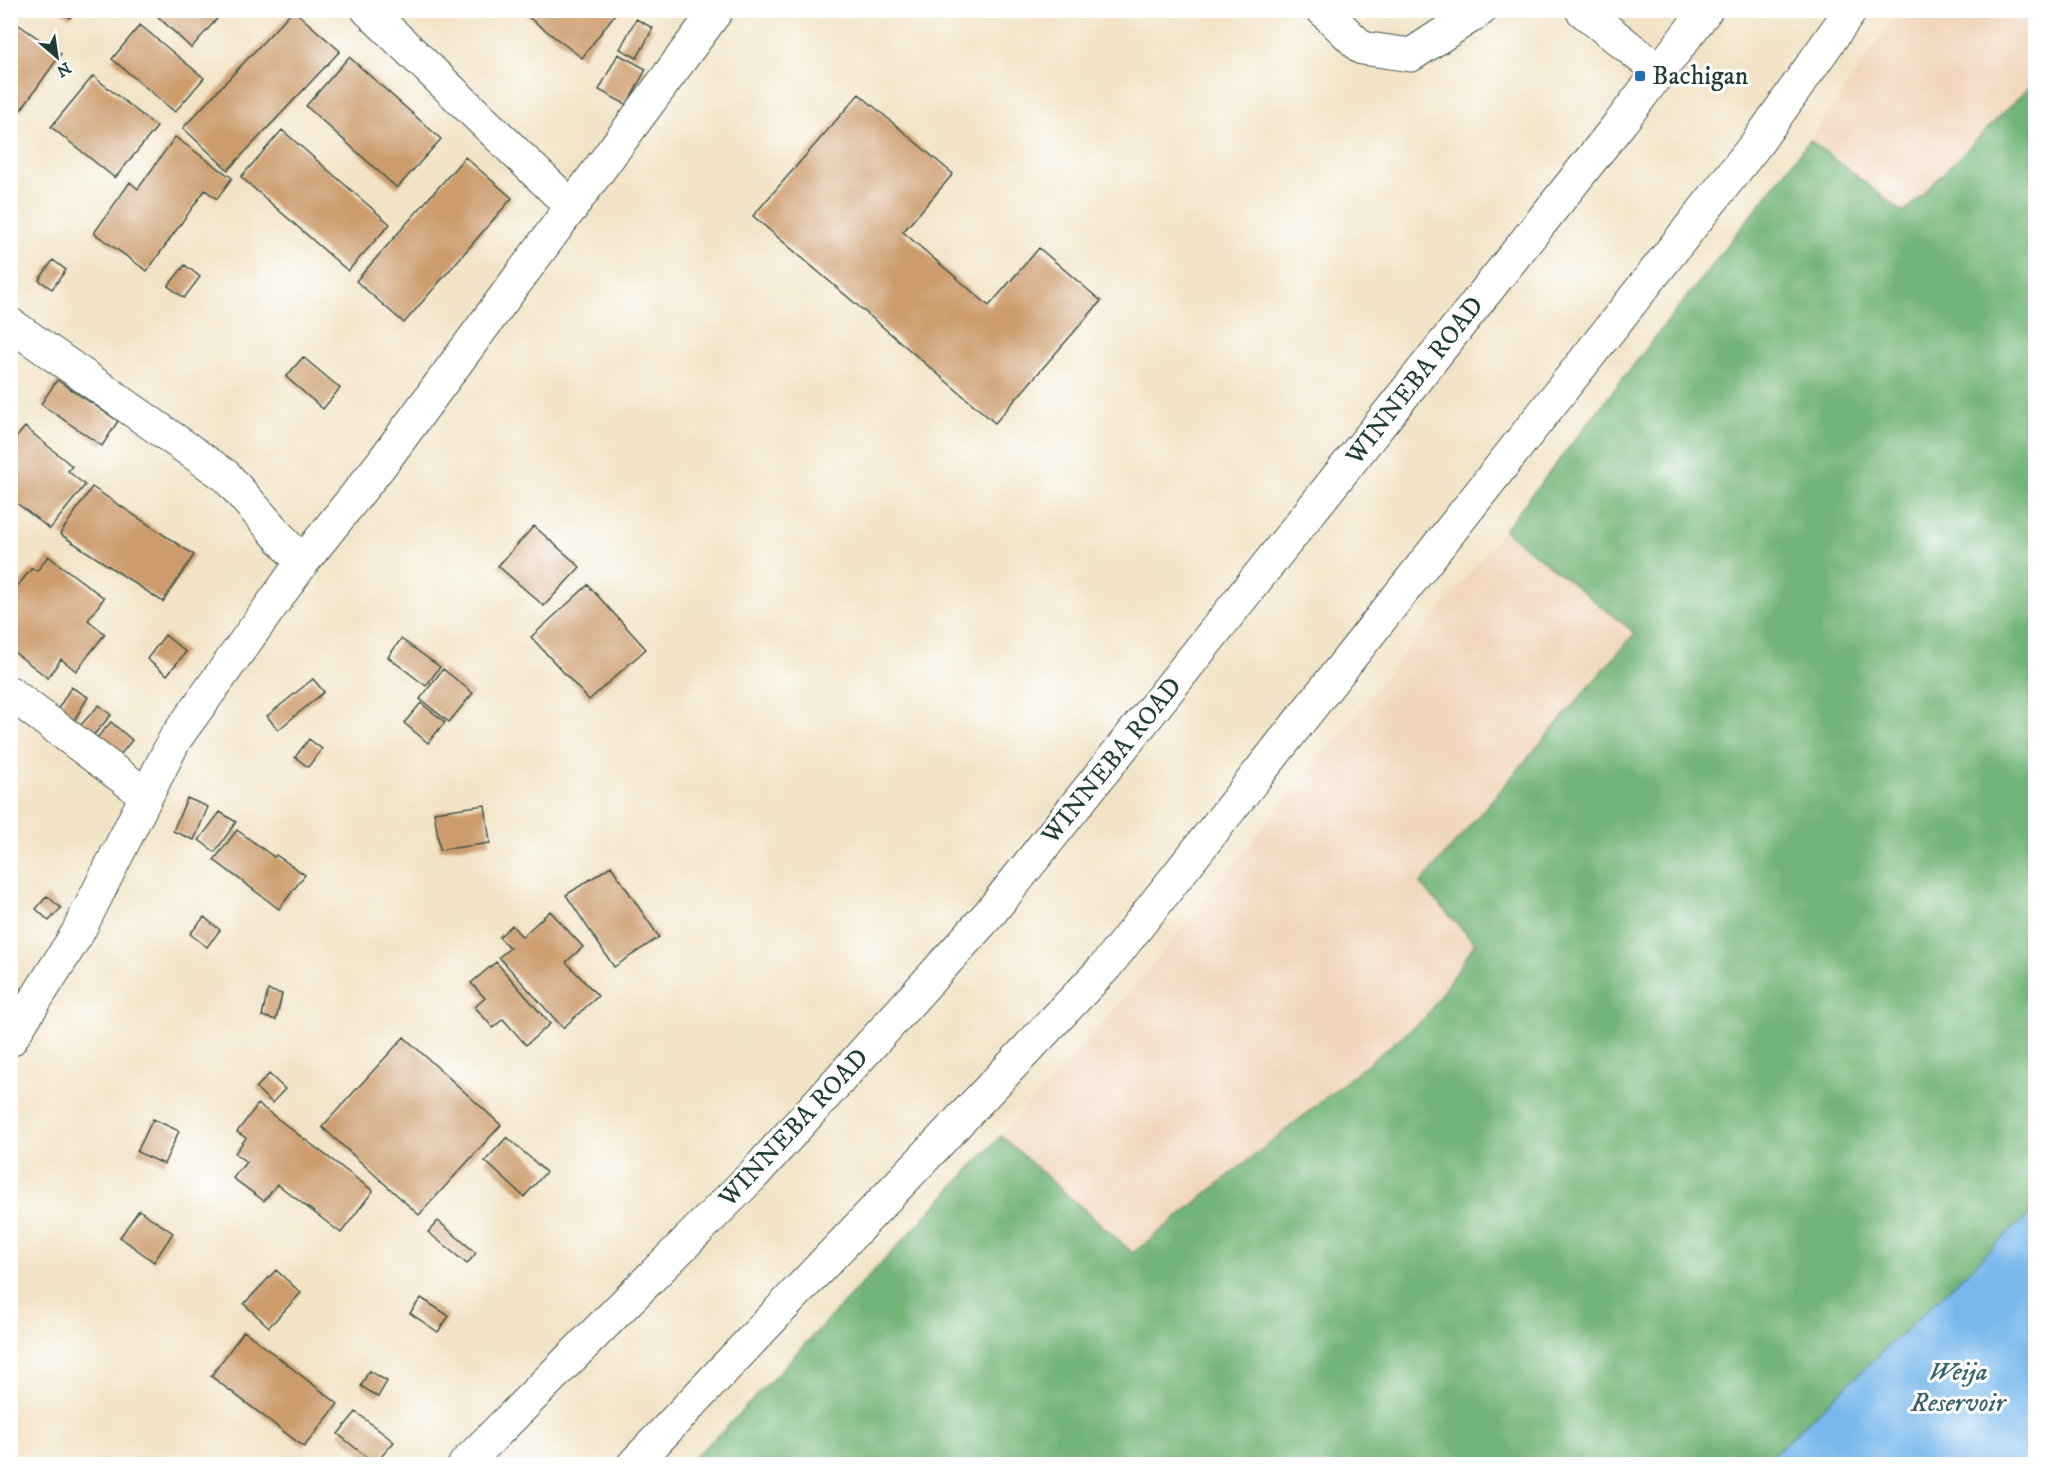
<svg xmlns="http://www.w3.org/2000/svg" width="2046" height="1475" font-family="'IM FELL DW Pica',serif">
<rect width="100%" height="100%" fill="#fff"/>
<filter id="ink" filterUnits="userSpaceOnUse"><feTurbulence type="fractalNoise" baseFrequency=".0167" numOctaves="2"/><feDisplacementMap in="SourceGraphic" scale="12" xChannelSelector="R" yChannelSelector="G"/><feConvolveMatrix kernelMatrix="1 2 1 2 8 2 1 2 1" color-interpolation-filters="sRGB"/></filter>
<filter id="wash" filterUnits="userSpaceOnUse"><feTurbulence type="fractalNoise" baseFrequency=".008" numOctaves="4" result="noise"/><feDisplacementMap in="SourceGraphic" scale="24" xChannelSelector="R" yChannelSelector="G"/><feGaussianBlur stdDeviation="1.35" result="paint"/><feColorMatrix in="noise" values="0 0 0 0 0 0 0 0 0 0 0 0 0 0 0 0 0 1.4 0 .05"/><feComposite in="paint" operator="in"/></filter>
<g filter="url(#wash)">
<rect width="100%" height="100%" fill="#f2e3c6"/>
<path fill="#f0d6bc" d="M1899,11H2035V81L1903,213L1810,140Z
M1504,530L1636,632L1420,883L1476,943L1426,1017L1133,1254L1001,1136L1137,984Z"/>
<path fill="#72b477" stroke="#487856" stroke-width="1.5" d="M2035,81V1210L1763,1464H686L725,1429L1001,1136L1133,1253L1426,1017L1475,943L1420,884L1635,633L1504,530L1810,140L1904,213Z"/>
<path fill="#77b7eb" stroke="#4b7a90" stroke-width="1.5" d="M2035,1210V1464H1763L2015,1227Z"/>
<g id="blocks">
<path fill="#cc9c6d" d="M59,10H76L70,18Z
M151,10H225L191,48Z
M293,10L340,51L228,170L183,128Z
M519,10H618L582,58Z
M10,19L61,54L18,114L10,109Z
M636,19L653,28L637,58L620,49Z
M140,25L204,78L175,112L112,59Z
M618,54L646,69L627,105L599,90Z
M349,57L441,139L397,188L306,106Z
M93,76L157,127L115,178L51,127Z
M859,94L953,174L903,232L989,306L1039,248L1101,301L995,423L753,216Z
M282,130L390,224L348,271L241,177Z
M175,137L232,178L217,199L205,190L147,271L94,233L130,182L138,189Z
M465,157L512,198L404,323L356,281Z
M53,260L66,270L52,289L39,280Z
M185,265L200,277L184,298L168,286Z
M303,357L340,388L323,409L286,377Z
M57,380L118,421L102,446L41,404Z
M25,427L72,466L68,471L85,485L50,529L10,498V445Z
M92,487L194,555L163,602L60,534Z
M534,526L580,567L544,606L498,566Z
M48,556L104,598L88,620L105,634L76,671L61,659L48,678L10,649V595L32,568L37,571Z
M588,585L646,649L589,700L531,637Z
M165,635L186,652L167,675L147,659Z
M401,639L440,667L426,686L388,657Z
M443,669L473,693L449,722L420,699Z
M313,679L324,692L278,730L267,716Z
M71,687L88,697L72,724L55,714Z
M421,703L445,722L428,743L404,723Z
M99,705L111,715L91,738L79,727Z
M111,722L132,740L117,759L95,740Z
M309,739L322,749L308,767L295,757Z
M187,798L208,807L194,840L173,831Z
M485,805L490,843L440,850L434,812Z
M220,812L236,822L215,852L199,840Z
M237,830L274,857L276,855L305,875L279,909L214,860Z
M611,866L659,937L614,967L566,895Z
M47,896L61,908L49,921L36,909Z
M550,911L583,947L566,962L598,996L563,1028L499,957L510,948L499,937L512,925L522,937Z
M204,917L220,930L207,947L190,934Z
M496,962L550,1024L526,1045L503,1019L493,1028L475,1007L485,998L471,983Z
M10,982L25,992L10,1011Z
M268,990L282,994L276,1020L262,1016Z
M404,1037L501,1125L419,1215L322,1127Z
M269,1074L285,1089L272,1103L256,1088Z
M258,1104L373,1191L341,1233L277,1184L264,1201L233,1178L246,1162L235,1153L246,1138L237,1132Z
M153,1119L179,1131L164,1164L137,1152Z
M507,1137L546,1172L524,1197L485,1161Z
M139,1210L173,1233L154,1262L120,1237Z
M438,1221L476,1253L467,1264L428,1232Z
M276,1270L301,1293L269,1327L244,1304Z
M421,1298L449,1316L438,1332L410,1313Z
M244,1331L338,1404L304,1447L211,1376Z
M369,1371L387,1381L378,1397L361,1386Z
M356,1412L394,1442L375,1464L338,1434Z"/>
</g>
</g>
<g filter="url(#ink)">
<use href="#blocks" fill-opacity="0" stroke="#3f564a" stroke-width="1.5"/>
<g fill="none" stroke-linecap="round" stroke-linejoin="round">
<g stroke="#3f564a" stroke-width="35">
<path id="street" d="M368,10L572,207
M1323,10L1362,48L1411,55L1480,10
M1582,10L1660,72
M10,324L226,476L302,563
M10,693L146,795
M10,1040L77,934L175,739L302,563L382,463L717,10"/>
</g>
<g stroke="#3f564a" stroke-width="35">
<path id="highway" d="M465,1464L754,1174L990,913L1621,122L1706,10
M634,1464L1106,966L1757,143L1851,10"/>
</g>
<use href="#street" stroke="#fff" stroke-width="33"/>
<use href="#highway" stroke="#fff" stroke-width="33"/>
</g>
</g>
<rect fill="#1f6fb2" stroke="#fff" stroke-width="2" x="1634" y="70" width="12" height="12" rx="3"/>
<g text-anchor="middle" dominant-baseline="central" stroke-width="6" stroke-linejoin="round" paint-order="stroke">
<g font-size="26" fill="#1f3d34" stroke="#fff" text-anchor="start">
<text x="1652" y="76">Bachigan</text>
</g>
<g font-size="26" fill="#1f3d34" stroke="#fff">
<text transform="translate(1415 381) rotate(-52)">WINNEBA ROAD</text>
<text transform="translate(1112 761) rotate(-51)">WINNEBA ROAD</text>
<text transform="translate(794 1128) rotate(-47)">WINNEBA ROAD</text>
</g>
<g font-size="27" font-style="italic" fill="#39626b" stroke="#fff">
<text x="1958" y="1372">Weija<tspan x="1958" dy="31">Reservoir</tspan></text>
</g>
</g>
<rect width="2046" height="1475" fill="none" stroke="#fff" stroke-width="36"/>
<g transform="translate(57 57) rotate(151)" stroke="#ffffff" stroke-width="4.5" paint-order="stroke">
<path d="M0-4.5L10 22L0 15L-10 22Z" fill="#1f3d34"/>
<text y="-9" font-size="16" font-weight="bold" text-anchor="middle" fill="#1f3d34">N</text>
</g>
</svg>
